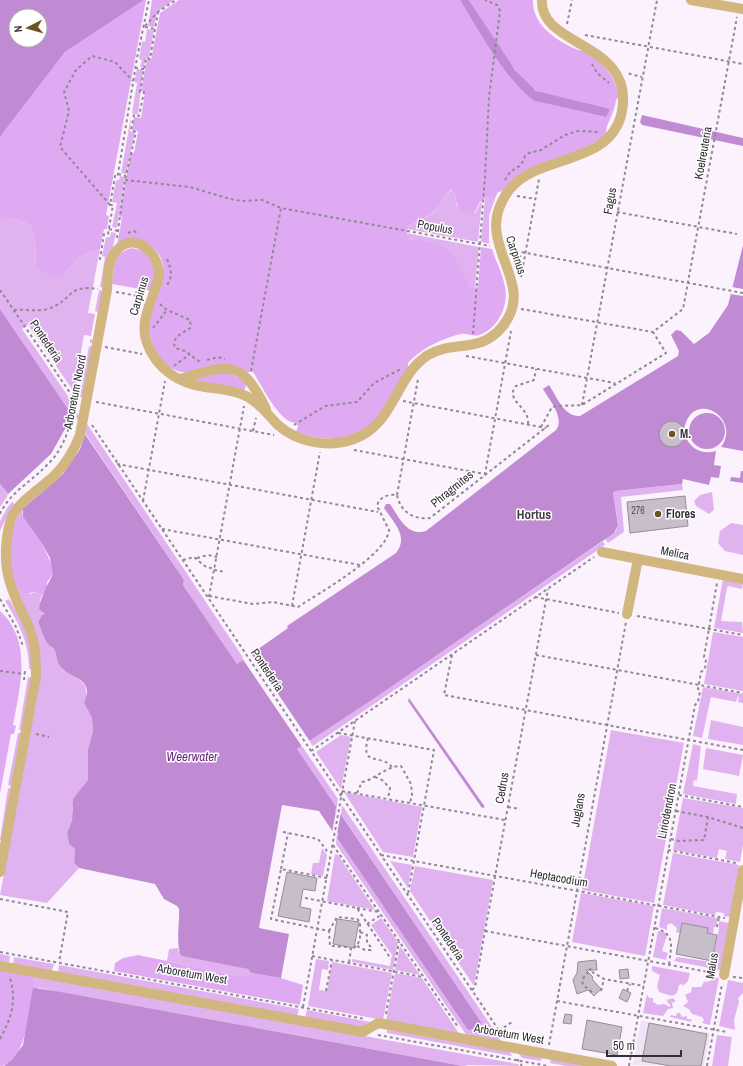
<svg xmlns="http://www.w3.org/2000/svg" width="743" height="1066" font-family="'Archivo Narrow',sans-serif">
<rect width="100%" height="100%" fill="#fbf2fe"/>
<path fill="#f1e3f6" d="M641,1021L710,1033L704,1066L633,1065Z"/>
<path fill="#e0b3f0" d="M147,29L154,30L149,58H146L144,67H140L142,60L139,59L142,41L145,42Z
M137,69L143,70L138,115L132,113L137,83L134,82Z
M131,116L130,131L135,132L126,174L121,173Z
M120,176L125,177L117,228L112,227L117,203L112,202L116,180H119Z
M453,189L457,206L475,213L482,200L478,242L407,229V227C418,221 432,216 439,206C444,200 445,194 453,189Z
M496,196L489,216V244L481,242L485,198Z
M0,219H15L30,225L35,238L36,266L62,277L78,258L100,249L88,313L95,314L91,336L84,335L74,392L28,325L22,329L72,402L69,411L0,309Z
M111,232L116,233L104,288L100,287L105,257L102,256L106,237H110Z
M406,233L479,247L475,288H470L465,279L435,243L414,240L407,238Z
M99,290L104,291L94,343H90V339L93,340L98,312L95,311Z
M89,346L93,347L84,398L80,397Z
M77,413L80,418L6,518L0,531V521L7,508L75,425Z
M87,424L244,659L237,664L183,585L184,580L85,433Z
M0,484L9,494L0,507Z
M682,484L683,490L621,497L624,532L608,543L605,539L616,531L618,523L613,493L615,491Z
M712,492L714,510L709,514L696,506L694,501L700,495Z
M731,523L743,525V555L725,551L718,543L720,531Z
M603,541L605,545L313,746L309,741L375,698Z
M723,579L743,583L742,589L728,586L727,588L721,621L742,622L743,633L714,628Z
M10,584L30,594L35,592L42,595L40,600L46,614L42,615L38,622L49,645L55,650L57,660L63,670L73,674L85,685L87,697L84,703L92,718L93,731L88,749V780L72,807V820L67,833L69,844L75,849L74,863L79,868L47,903L0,895L39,685L40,666Z
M9,599L22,621L29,638L33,669H29C29,643 19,623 5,601Z
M713,632L743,637V691L704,684Z
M28,677L32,678L23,731L19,730Z
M703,687L743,694V703L738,702L739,697L738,696L736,702L711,697L702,738L693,736Z
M711,720L743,727V745L708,739Z
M611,730L684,743L654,903L582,890Z
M18,733H22L13,786L8,785Z
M341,735L351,737L341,789L316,752Z
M693,744L701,746L697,781L694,780L693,786L737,794L736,804L683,794Z
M302,746L338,799L336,813L297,749Z
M706,748L743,755L739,776L703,769Z
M8,788L12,789L3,840H0Z
M344,792L422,807L413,857L383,852Z
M683,798L743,808V845L740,862L725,859L727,851L719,849L717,858L673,850Z
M342,805L502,1042L467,1036L336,844L337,833V838L383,905L481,1022L341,814Z
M322,848L327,855L323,876L311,874L313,863H319Z
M673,853L739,865L730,917L724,916V913L716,912L715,915L663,905Z
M335,854L338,855L375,910L327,901Z
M390,861L412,865L408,888Z
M415,866L493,880L474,986L410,891Z
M581,893L654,906L645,956L572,942Z
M662,908L718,918L716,927H714L713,934L707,933V928L682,923L680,933L676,932L677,928L671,923L667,925V930L659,927Z
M381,918L398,942L393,970L352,962V959L390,966L392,955L371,925Z
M719,921L729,923L720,970L674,961L677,957L712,962L719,928Z
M658,931L664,932L667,935L662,951L668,953L666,960L653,957Z
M400,946L420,975L395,970Z
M178,948V951L248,969L251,973L247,976H239L167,961L169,949Z
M0,954L10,956L9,963L0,962Z
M14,957L54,964L52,971L13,964Z
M316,959L329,961L328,970L322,969L319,990L327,991L332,962L392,973L383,1020L308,1006Z
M59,965L299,1009L297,1016L58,972Z
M652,966L690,973L688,981L683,986L682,984L679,985L677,993L672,996L659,992L657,986L660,975L652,971Z
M395,973L422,978L460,1035L386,1021Z
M35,976L518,1064L519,1066L469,1065L463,1066L39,988L31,999Z
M710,977L719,978L710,1025L702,1023L704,1020L702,1017L692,1014L689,1009L683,1006L688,1002L685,995L691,992L692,987H701L704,982L711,981Z
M728,980L743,983V993L738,998L739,1002L734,1020L735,1030L719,1026Z
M647,994L649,998H653V1002L658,1005L664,1004L670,1007V1004L667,1003L668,1001L666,1000L673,998L676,1001L672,1003L673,1008L668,1009L663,1016L643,1013Z
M307,1010L370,1022L361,1028L305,1018Z
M677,1013H680L682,1017L687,1016V1019H691L692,1022L670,1017L671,1015L676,1016Z
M387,1029L509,1051L512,1056L387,1033Z
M717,1035L732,1037L728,1066H712Z
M518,1053L542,1057L541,1061L522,1058Z
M551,1059L591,1066H566L550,1063Z"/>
<path fill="#e0aaf3" d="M144,0H146L106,215L109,216L107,229H104L100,249L78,258L62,277L49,275L36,267L35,238L30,225L15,219H0V137L65,52Z
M152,0H174L157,12L154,27L148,26Z
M179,0H460L515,83L536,101L606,117L575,101L540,93L529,86L508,61L469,0H533C532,25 557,41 578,50C581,51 584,51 587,52C591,53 594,58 597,60C611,72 614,79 620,96L616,100C615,113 605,125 606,134L602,138L504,191L498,192L496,196C491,198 486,196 481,201C476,207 477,212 470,216C453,206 459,204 452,189C445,194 444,200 439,206C431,216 418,221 407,227V238C416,241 427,240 435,243C456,251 461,270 470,288L478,287L481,247L492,249C496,262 503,274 505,287C509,305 498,329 479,335C473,337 467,333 461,334C443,338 420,349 408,363V370C399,385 391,402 381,415C359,442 326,443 296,432L298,427L297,423C279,424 262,385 253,372H181C170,369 161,362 156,352C152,342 148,334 149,322C150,296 179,269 151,246H117L122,217L119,216L131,152L134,153L138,131L132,130L134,117L141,118L145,92L141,91L147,59L151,60L160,13Z
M131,248L145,251L156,271L151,291L112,284C114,269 113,253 131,248Z
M227,372L247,382L244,392L188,379Z
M22,510L23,517L43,545L53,568V574L47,582V589L42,595L35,592L23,594L12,581L6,541L12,526Z
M0,611C33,641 20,687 13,725L16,726L14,734H11L0,794Z
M138,955L239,976H247L251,973L281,978L303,985L300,1005L114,971L115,963L123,958Z
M0,969L35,976C32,996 27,1066 0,1066Z"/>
<path fill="#c08bd2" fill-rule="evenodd" d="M0,0H144L65,52L0,137ZM16,16H40V40H16Z
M460,0H469L515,70L536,91L610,109L606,117L535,101C508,84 478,29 460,0Z
M642,115L743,138V146L642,125L640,122Z
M743,245V451L721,447C743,417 690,387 684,431C682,426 679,422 673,421C670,421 667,423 664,425C648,438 676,460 685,435C690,449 702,455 716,451L714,465L721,466L719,478L711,477L709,485L683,479L682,484L615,491L613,493L618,525L614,533L375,698L297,749L336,807L335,812L340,813L481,1022L480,1027L468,1030L337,838L338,833L333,832L319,811L282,805L259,928L289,934L281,978L251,973L248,969L182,956C175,950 180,920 179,909L177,906L164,899L155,884L79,868L74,863L75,849L69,844L67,833L72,820L73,799L88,780V749L93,731L92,718L84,703C96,677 69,679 60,666C56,661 57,654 54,649C53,647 50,647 49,645C44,640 41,628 38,622L42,615L45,614L39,609C41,596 47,586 53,574L50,558L43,545L23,517V511L0,484V309L184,580L183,585L237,664L288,628L287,626L396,553C409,536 394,523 384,508L386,504H390C399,517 407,537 426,531L556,430C565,418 550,401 543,389L549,385C557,397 564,417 580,416L678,356L679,351L671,335L676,330L681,331L694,344L709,333L728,305Z
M689 431a18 18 0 1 1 36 0a18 18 0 1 1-36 0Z
M741,471H743V483L730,481L731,477L740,478Z
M409,698L485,807L482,808L408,701Z
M33,988L56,991L463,1066H4L12,1060L23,1045Z"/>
<path fill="#fbf2fe" d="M732,287L743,289V296L730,294Z
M69,407L86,432L80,449L63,474L20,511L7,495L51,454L65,429Z
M250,652L311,743L303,748L242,658Z
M336,811L341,812L337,834L332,833Z"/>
<path fill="#c7beca" stroke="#958d98" d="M659 434a13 13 0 1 1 26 0a13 13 0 1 1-26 0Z
M685,496L688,526L630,533L627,502Z
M287,872L317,878L315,891L303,889L300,907L311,909L309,922L278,916Z
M337,919L359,922L354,948L333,944Z
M682,923L708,928L707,933L717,935L712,961L676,954Z
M596,960L597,970H586L593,977L592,979L601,989L594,996L588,990L577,994L573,980L577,973L578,962Z
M628,969L629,978L620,979L619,970Z
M623,989L631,993L627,1002L619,998Z
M565,1014L572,1015L571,1024L563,1023Z
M587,1020L622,1027L617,1055L582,1049Z
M649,1023L707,1034L701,1066H671L642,1061Z"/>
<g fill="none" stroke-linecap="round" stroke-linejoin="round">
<path stroke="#8f8991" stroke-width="2" stroke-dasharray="3 3" stroke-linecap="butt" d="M567,24L572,0
M145,26L158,12L176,0
M145,27L155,29
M585,35L743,64
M592,64L597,73L609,83
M135,68L144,69
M629,73L630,74L642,77
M118,174L126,176
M125,180L190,187L230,199L242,201L262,200L281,208L490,246
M505,180L510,172L521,165L525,156L529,153L541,150L565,135L578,131L600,132
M517,196L536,199
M110,205L60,147L69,111L64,92L76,70L92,56L115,62L133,81
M617,212L737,234
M109,229L118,231
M128,233L134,231L139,234
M117,238L125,180L136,132L131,130L134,115L139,116L144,92H140L146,58L150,59L158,12
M510,250L743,293
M101,259H100L104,234H108L113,205H110L115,176L117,177L118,174L137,58L149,0
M167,259C171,268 173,277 167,285
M521,277L539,179
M0,290L77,403
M116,292L144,297
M160,304L167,310L190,320L191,327C184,334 171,335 175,348L185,351L200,362
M521,309L653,332
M14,310C24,309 39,312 48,309C73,301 66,284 98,289
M153,328L167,310
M473,334L485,177L489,97L500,11L497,5L485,0
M105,347L142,354
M466,356L615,383
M207,360L218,357L225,359
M174,366L190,354
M251,371L281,208
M403,401L546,428
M96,402L274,435
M582,405L657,0
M528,424C530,407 504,400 516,386L534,380L536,369
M92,425L502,1035
M294,425L325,406L357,402L374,383L401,369
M541,427L552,407C561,405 572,406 582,405L666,353L653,332L683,309L737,17
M253,431L256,418
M354,450L485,474L511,331
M117,464L378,512
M397,495L418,379
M143,501L165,381
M0,514C10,492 31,482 47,465C62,451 68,433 73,413
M162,529L360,565
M197,558L208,555L217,557
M183,560L194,557L206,567L215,569
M214,570L225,572
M209,596L253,604L273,602L298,607C319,593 387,555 389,530L377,506C379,497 388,494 397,495C400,511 413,520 430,518L549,425
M209,597L244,406
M535,597L619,613
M0,599L16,627L23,646
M292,606L320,452
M637,616L743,635
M452,655L444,695L743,750
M536,655L743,693
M0,671L25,674
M24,680L25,670
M338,733L434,750L408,894
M36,734L49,737
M368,738C360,768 381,753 392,767
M311,751L594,557
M375,777L382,780L390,788L388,799
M342,791L505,820
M357,793L362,782C376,779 386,766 401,766L411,784L412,795L410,803
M679,795L743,807
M508,807L520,809
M676,811L708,817L743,828
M283,832L318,839L327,851L332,852
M671,839L679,841L704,840L708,817
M333,845L458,1027
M668,850L736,863
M381,855L725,918
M281,869L288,833
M327,878L281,869L271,919L329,931L330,946L346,947L351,949L349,963
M305,898L357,908L391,959
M0,899L68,912L59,962
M357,908L379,912
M367,924L381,915
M717,927L719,917
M655,928C676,934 671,946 669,965
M329,931L337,917L357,919L360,922V939L357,946L351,949
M485,931L714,973
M357,946L365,950H371V947L367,943V935L360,932
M0,952L365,1019
M312,956L423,977
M590,968L591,972
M733,977L743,978
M472,990L475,987L485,931L548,589
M326,991L332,960
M601,991L604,979
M627,991L630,984
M592,992L583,985L582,980L587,973L592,972L604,979L644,986
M557,1001L727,1032
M303,1007L355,721
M386,1014L399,942
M499,1031L512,1022
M378,1035L548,1066
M0,1039C11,1019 17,1001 10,978
M549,1045L626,622
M517,1059L522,1066
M629,1066L695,705L698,702L700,691L698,689L701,672L705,669L706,659L704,657L717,583
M707,1066L722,984"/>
<path stroke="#d2b67f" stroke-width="10" d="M691,0L743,9
M180,379C229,364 242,359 266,409
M602,552L743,579
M627,614L638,559
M0,872L36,676C36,657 35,638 26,620C7,584 0,559 11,518C21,499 39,490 54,476C66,464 74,450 80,435L107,290C108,278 107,265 114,254C130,230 158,248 159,275C155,297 138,320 147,343C156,368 179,384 205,387C218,389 234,390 246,396C260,403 268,415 278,425C298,443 329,448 354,439C395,424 395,376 428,355C453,340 480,354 502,327C541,280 467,243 510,189C538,154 612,166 622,111C635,42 539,47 542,0
M0,966L363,1032L378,1023L384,1024L612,1066
M724,975L743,870"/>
</g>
<g fill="#6a5323" stroke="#fff" stroke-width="1.5">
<circle cx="672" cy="434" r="4"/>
<circle cx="658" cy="514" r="4"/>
</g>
<g text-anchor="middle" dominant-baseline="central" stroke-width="3" stroke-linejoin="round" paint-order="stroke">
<g font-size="10" fill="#58545a">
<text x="638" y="510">276</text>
</g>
<g font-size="12" fill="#333035" stroke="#fff">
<text transform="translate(703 153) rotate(-80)">Koelreuteria</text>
<text transform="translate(610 201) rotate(-80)">Fagus</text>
<text transform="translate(435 227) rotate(10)">Populus</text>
<text transform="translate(516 255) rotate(71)">Carpinus</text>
<text transform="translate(139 296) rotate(-73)">Carpinus</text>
<text transform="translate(46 341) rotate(56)">Pontederia</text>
<text transform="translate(75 392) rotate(-79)">Arboretum Noord</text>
<text transform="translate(452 489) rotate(-39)">Phragmites</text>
<text transform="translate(675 553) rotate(11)">Melica</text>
<text transform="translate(267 670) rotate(56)">Pontederia</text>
<text transform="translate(502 788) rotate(-80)">Cedrus</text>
<text transform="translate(578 810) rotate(-80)">Juglans</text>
<text transform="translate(667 811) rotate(-79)">Liriodendron</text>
<text transform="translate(559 878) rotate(10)">Heptacodium</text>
<text transform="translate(448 939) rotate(56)">Pontederia</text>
<text transform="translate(712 966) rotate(-80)">Malus</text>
<text transform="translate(192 974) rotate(10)">Arboretum West</text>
<text transform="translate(509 1034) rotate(10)">Arboretum West</text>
</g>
<g font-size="12" font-weight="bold" fill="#333035" stroke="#fff" text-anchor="start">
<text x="680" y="434">M.</text>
<text x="666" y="514">Flores</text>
</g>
<g font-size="13" font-weight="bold" fill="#453e48" stroke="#fff">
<text x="534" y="514">Hortus</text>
</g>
<g font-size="13" font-style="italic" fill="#6b2b7f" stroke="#fff">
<text x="192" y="756">Weerwater</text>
</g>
</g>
<g transform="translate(28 28) rotate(264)"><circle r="19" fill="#ffffff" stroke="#adacae"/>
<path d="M0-3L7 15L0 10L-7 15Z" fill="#6a5323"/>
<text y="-6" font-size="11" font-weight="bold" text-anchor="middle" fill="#333035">N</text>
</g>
<path d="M607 1050v6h74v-6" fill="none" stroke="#333035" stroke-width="2"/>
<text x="613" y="1050" font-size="12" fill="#333035" stroke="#ffffff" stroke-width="3" paint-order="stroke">50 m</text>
</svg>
